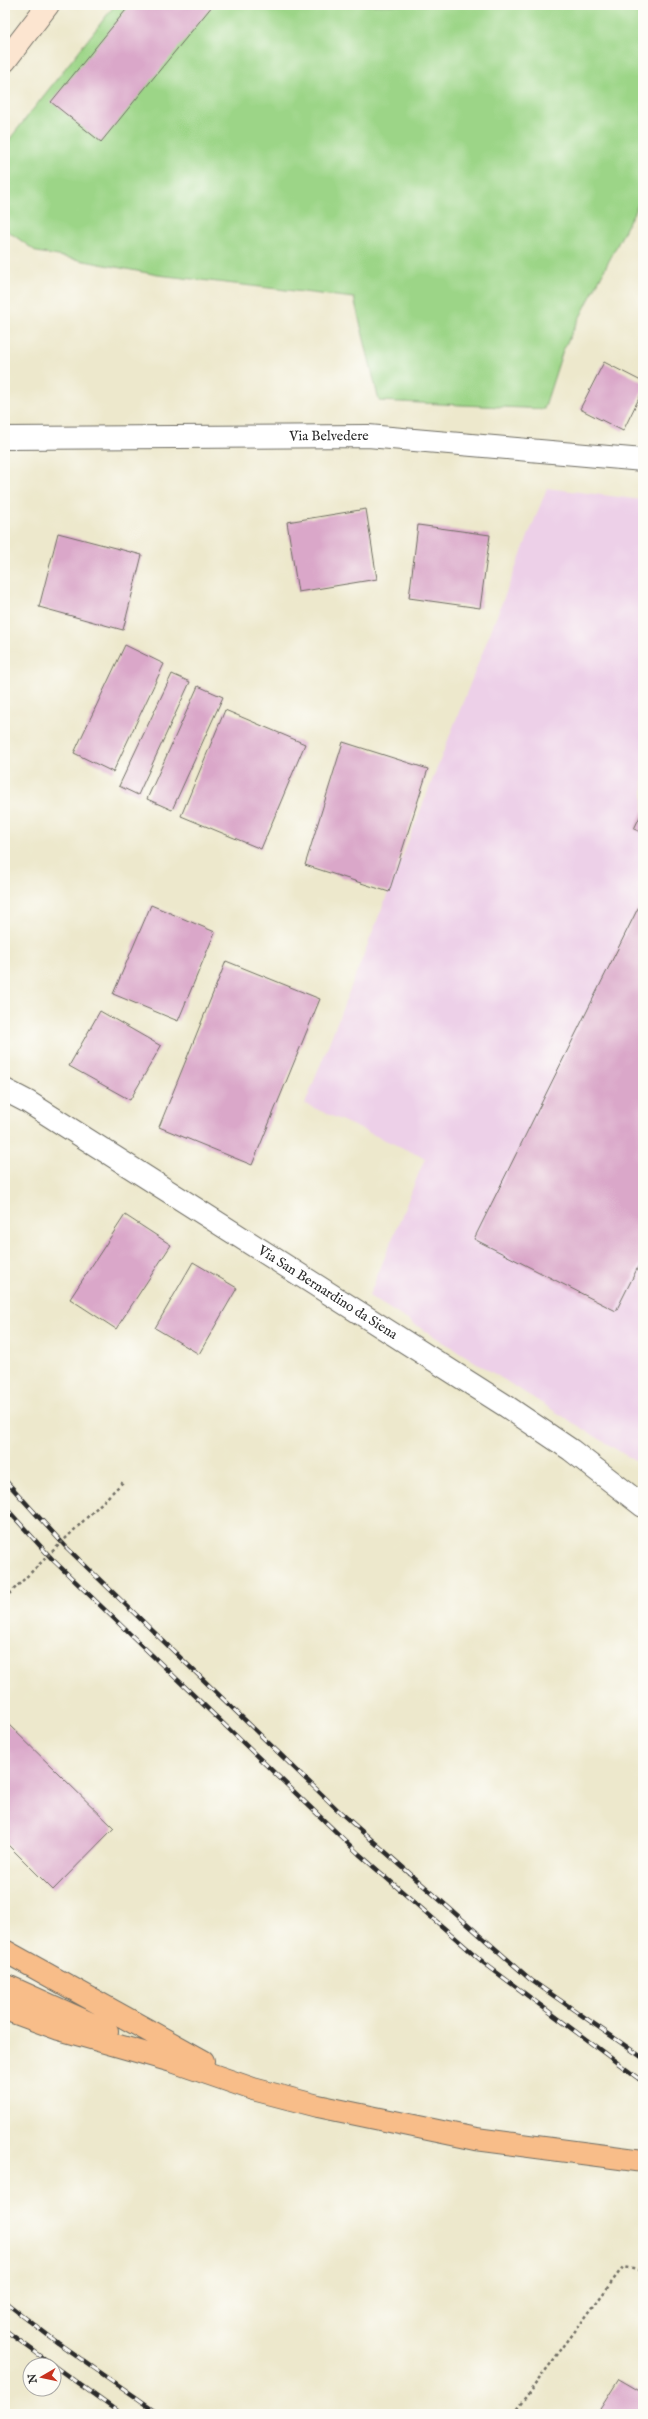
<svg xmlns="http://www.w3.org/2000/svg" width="648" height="2419" font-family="'IM FELL English',serif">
<rect width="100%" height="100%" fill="#fdfcf7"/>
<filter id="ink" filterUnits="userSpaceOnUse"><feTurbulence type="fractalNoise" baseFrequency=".025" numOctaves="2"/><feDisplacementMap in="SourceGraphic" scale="8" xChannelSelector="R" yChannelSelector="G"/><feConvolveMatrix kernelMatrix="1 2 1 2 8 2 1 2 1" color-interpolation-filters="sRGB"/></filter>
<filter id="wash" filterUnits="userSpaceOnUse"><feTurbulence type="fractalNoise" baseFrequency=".012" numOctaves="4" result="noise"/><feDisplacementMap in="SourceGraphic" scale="16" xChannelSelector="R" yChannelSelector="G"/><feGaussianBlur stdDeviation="0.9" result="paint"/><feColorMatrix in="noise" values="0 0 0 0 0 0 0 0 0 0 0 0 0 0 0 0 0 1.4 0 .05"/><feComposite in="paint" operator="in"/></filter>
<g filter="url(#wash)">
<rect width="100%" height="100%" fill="#ede8cc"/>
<path fill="#edd0e8" d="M547,488L643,500V1466L369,1296L425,1158L305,1104Z"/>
<path fill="#9cd587" stroke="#648059" d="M115,5H643V195L563,350L544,409L379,401L354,298L158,275L37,252L5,229V145Z"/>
<g id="blocks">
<path fill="#daa7c9" d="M130,5H213L101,142L51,102Z
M604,362L643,382V390L623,431L580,409Z
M366,509L377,579L298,592L287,522Z
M418,525L490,535L480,608L409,598Z
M58,533L142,555L123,630L39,607Z
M125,645L164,664L113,772L74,753Z
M172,674L190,682L138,795L119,786Z
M198,686L223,697L172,810L147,799Z
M225,710L305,744L261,849L181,816Z
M343,742L428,769L389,892L305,865Z
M643,810V833L634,829Z
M643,898V1257L616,1311L474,1239Z
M151,905L215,932L178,1021L113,994Z
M226,961L320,999L252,1165L159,1127Z
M100,1011L161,1046L130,1100L69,1066Z
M125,1215L171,1245L116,1329L70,1299Z
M193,1262L237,1288L199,1354L155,1328Z
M5,1721L114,1828L53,1890L5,1842Z
M619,2379L643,2393V2414H597Z"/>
</g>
</g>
<g filter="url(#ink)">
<use href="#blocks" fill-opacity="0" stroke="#6f6d63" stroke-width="1"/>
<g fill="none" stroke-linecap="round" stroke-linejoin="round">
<g stroke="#6f6d63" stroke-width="24">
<g id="street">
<path id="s1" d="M5,438L368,436L643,460"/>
<path id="s2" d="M5,1090L28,1102L506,1406L571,1450L643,1506"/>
</g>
</g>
<g stroke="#6f6d63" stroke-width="24">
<path id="secondary" d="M5,61L48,5"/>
</g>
<g stroke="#6f6d63" stroke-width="24">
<path id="primary" d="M5,1951L203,2061
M5,1985L107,2031
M5,2009L59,2029L175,2062L253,2089L318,2106L476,2139L643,2161"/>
</g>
<path stroke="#6f6d63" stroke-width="2.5" stroke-dasharray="3 3" stroke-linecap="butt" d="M513,2414L623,2267L643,2271"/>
<use href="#street" stroke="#fff" stroke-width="22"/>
<use href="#secondary" stroke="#fce5d0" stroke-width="22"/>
<use href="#primary" stroke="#f8bd89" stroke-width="22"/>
<g stroke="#2b2b2b" stroke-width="4.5">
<path id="rail" d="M5,1480L66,1547L341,1813L531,1980L643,2058
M5,1507L53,1560L359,1854L484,1963L643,2082
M5,2302L58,2343L160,2414
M5,2330L53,2365
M54,2366L121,2414"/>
</g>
<use href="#rail" stroke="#fdfcf7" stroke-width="3" stroke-dasharray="9" stroke-linecap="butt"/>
<path stroke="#6f6d63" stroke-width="2.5" stroke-dasharray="3 3" stroke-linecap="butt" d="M5,1598L123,1482"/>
</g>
</g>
<g text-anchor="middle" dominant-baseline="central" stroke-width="3.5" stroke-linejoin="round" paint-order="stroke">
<g font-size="14" fill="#2b2b2b" stroke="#fdfcf7">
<text stroke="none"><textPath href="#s1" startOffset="324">Via Belvedere</textPath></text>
<text stroke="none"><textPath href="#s2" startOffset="381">Via San Bernardino da Siena</textPath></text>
</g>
</g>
<rect width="648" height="2419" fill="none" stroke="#fdfcf7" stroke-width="20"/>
<g transform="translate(42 2377) rotate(261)"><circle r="19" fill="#fdfcf7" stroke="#a9a8a5"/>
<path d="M0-3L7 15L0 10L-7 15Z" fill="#c8321e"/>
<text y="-6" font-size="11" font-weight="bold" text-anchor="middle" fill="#2b2b2b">N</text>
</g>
</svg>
